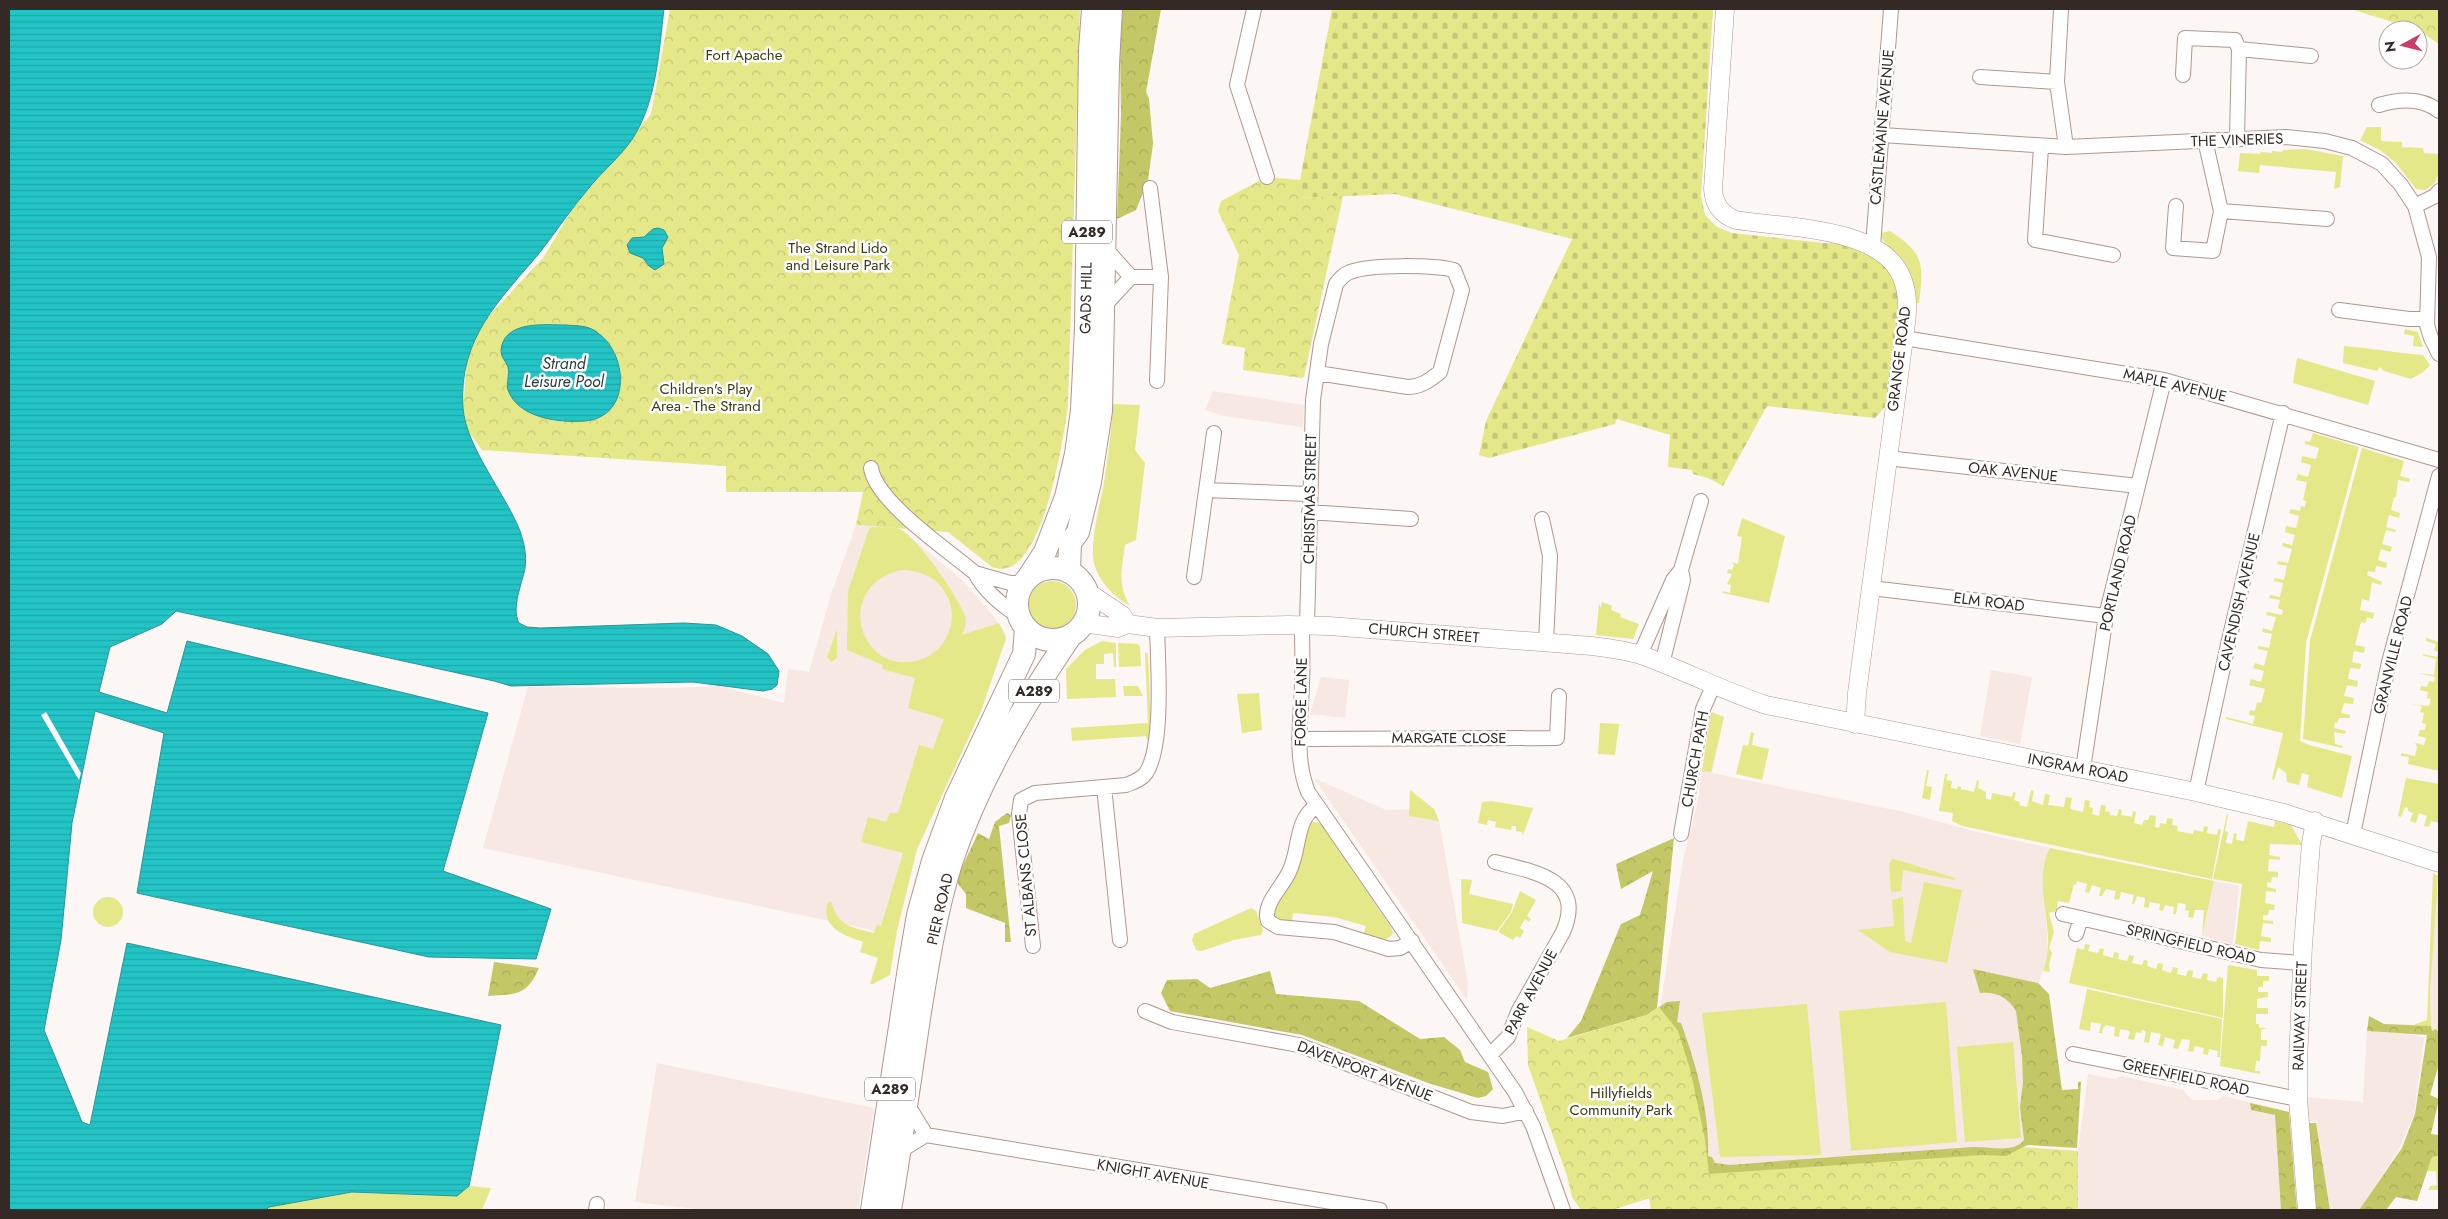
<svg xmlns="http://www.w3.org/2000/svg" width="2448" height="1219" font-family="Jost,sans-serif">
<defs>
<pattern id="forest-crowns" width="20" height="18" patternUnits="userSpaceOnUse" patternTransform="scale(1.25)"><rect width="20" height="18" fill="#c3c765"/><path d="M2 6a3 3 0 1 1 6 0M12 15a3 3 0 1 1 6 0" fill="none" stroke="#a8ab58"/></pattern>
<pattern id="cemetery-stones" width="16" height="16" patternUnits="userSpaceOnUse" patternTransform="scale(1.25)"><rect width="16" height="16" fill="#e4e889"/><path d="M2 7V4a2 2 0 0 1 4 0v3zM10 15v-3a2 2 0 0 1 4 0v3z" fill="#c4c776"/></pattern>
<pattern id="park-crowns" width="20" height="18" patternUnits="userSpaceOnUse" patternTransform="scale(1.25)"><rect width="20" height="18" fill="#e4e889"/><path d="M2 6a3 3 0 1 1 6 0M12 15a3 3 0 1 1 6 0" fill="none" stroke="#c4c776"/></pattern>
<pattern id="water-rules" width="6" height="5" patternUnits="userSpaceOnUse" patternTransform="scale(1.25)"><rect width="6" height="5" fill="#22c4c6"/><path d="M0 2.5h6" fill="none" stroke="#1fa8aa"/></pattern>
</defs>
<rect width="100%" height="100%" fill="#fcf6f4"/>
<path fill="#f7e8e3" d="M1213,391L1304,405L1303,427L1224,416L1205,410Z
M856,525L900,529L960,578L995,618L1005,633L1006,640L982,707L917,849L894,945L868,929L483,848L528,687L669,688L719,686L784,703L788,669L809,672L831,595Z
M1991,670L2032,677L2020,744L1980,736Z
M1321,677L1349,680L1345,718L1310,714Z
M1711,712L1724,717L1712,773L1904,812L1973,831L2050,848L2043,866L2048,956L2030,1007L2032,1084L2023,1147L1709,1174L1660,1009L1683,860L1697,805Z
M1314,778L1386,810L1434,809L1439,821L1468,983L1467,1000Z
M2214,881L2239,886L2233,944L2202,936Z
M2435,890H2439V1033L2436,1029L2433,1031L2429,1026Z
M2367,1031L2414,1035L2424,1038L2414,1114L2398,1151L2359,1210H2330L2327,1190L2321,1175L2315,1122L2307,1121L2306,1101L2307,1097L2363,1102Z
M657,1063L874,1108L858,1210H705L635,1202Z
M2088,1074L2115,1079L2122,1076L2183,1090L2192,1100H2218L2223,1096L2278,1109L2275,1116L2281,1210H2078V1151Z"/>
<path fill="#e4e889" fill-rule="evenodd" d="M2367,127H2381V141L2402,142V147L2423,148L2424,153L2439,154C2439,169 2441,183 2425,190L2416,189L2396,163L2380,150L2360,140Z
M2305,149L2343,156L2340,187L2334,189L2336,172L2260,165L2259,173L2238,171L2240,153L2260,154L2261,152L2272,153V151L2282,152L2283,150Z
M1890,231C1924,253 1924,264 1919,303H1916C1915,288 1912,273 1902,261C1894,251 1883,247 1881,233Z
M2405,329L2418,332L2423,347L2413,346L2414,336L2404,334Z
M2344,346C2372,348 2394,353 2423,355L2430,365L2423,372L2411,379L2384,371L2380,367L2377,371L2343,363Z
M2297,358L2375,381L2368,405L2293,383Z
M1113,404L1140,405L1135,450L1145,463L1136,540L1125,545C1122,569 1117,584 1130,606C1113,596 1099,582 1094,563C1089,542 1102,498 1105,476C1109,452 1111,428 1113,404Z
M2313,433L2359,447L2306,643L2300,741L2309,745L2352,756L2342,798L2307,787L2309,775L2302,773L2299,785L2287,782L2286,773L2278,767L2274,780L2272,779L2283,733L2226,719V717L2253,724L2255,716L2249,715L2250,710L2255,711L2257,702L2261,703L2265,689L2249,685L2251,679L2261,682L2264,671L2253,668L2255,663L2264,666L2268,651L2258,649V646L2269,648L2272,634L2262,632L2263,628L2272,631L2276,617L2266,615L2267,612L2282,615L2283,610L2278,608L2280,600L2269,598L2270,595L2280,597L2283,583L2274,581V578L2284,580L2287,566L2277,564L2278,561L2288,563L2292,549L2282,546L2283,543L2292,545L2295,535L2285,532L2286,526L2296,528L2299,516L2289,513L2291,509L2300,511L2301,506L2305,507L2306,501L2303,500L2307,482L2296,480L2298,474L2308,477L2311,465L2301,462L2302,456L2316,459L2319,448L2305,444V441L2310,442Z
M2362,448L2404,461L2400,476L2410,479L2409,482L2398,480L2396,497H2394L2391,510L2400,513L2399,518L2389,515L2386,527L2396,530L2395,532L2386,530L2382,544L2392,547L2390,552L2381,549L2378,560L2387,563L2386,568L2376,566L2375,572L2368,571L2367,575L2382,582L2381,585L2372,582L2369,601L2362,599L2360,610L2374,613L2373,619L2367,617L2366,623L2361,622L2355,645L2365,647L2364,653L2354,651L2352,662L2361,664L2360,669L2350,668L2348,679L2358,681L2357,687L2347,685L2344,696L2354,698L2353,704L2344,703L2341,713L2350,715V718H2339L2337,723L2335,722L2334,728L2346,731L2345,734L2334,732L2335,744L2343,746L2342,748L2303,739L2310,641Z
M1742,518L1785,536L1769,603L1723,593V591L1730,593L1731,585L1727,584L1732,574L1727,573L1728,569L1732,570L1734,565L1732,562L1738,564L1742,537L1737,536Z
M872,527C880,528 892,526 899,529C915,534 960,599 965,616C967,622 965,629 962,635L999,623L1006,638L981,711L917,849L897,930L890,975L873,984H870L878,958L860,952L863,942C844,936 822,928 827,904L831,901C838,927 851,927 874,933L877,925L881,926L903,853L861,842L868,817L886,822L890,813H898L919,745L933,749L944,719L908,708L915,678L882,669L883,665L847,650L848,591L869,529ZM901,570C922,570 941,579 949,600C954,614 952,631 943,643C936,653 926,659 915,661C859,674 833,586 901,570Z
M1028 605a24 24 0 1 1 48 0a24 24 0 1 1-48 0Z
M1602,602L1612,606L1611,610L1621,614L1620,617L1639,624L1633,639L1596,635L1599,604L1601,608Z
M837,629V658L831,662L827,657Z
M2426,638L2439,642V771L2408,764L2409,757L2401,756V753L2415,756L2417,747L2415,743L2424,745L2426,738L2418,736L2420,730H2425L2426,724L2422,723L2424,713L2420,712L2422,706L2411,704L2429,706L2431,699L2427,698L2428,692L2420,690L2421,686L2427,687L2429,681L2434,682L2435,677L2418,673L2434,675L2436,659L2422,655L2423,654L2437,657L2438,652L2434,650L2436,644L2426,641Z
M1102,641L1116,643V667H1114L1113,653L1104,654V664H1096V679H1115L1116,697L1067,699L1066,669L1085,650Z
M1118,643L1138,644L1140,647L1141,666L1119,667Z
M1145,652L1148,654L1151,723L1149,740H1147L1146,736L1072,741L1071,728L1148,723Z
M1123,686H1138L1143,696H1124Z
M1259,693L1262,730L1242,733L1237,694Z
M1711,712L1724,717L1711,772L1702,771Z
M1600,723L1619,724L1615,755L1598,754Z
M1751,732L1754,733L1752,745L1769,749L1762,780L1736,774L1743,745L1748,746Z
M1927,770H1929L1926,786L1932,787L1930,800L1922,798Z
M1945,774H1948L1946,780L1952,781L1951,788L1957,789L1958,786L1961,787V789L1974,792L1977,780L1979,781L1978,788L1986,792V799L1991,800L1992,793L2012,797L2013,792L2016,793L2014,800L2020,802L2019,805L2027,807L2031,790L2034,791L2032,801L2043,805L2045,794L2050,795L2048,805L2064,807L2066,797L2072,798L2070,809L2083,812L2085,800L2090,801L2089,807L2093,808L2092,814L2099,816L2101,805L2106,806L2105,811L2110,812V815L2117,816L2119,809L2122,810L2121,815L2132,817L2133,811L2136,812L2134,823L2142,825L2144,820H2148L2150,815L2156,816L2155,827L2159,828L2160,823L2166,824L2167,818L2173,819L2172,825L2178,826L2177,831L2193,834L2194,830L2203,832L2204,826L2208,827L2207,833L2217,835L2218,829L2221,830L2212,879L1962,826L1952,821L1953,813L1939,811Z
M2406,778L2439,784V823L2431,821L2429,827L2424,826L2427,816L2419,813L2416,823L2410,821L2413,813L2408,811V808L2405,807L2401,817L2398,816Z
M1410,790L1434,809L1439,821L1409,816Z
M1491,801L1533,808L1523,835L1522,832L1516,831V826H1512L1511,830L1495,827L1496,822L1488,820L1487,825L1478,823L1482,802Z
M2227,814L2228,815L2225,831L2228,832L2226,843L2232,844L2234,833L2237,834L2236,840L2244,841L2248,821L2274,827L2275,821L2291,825L2302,845L2270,844L2269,855L2280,857V860L2269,859L2268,871L2278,872V877H2272L2271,883L2267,882V887L2276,889V892L2266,891L2265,903L2275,905L2274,910H2269L2268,915H2263V920L2273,921V924L2263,923L2261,936L2271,938V942L2260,941L2259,950L2235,944L2242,884L2213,879Z
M1312,822L1320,823L1391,927L1393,934L1384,941L1363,935L1366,926L1334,917L1293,913L1292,922H1277L1271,912L1308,825Z
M2050,848L2214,881L2202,936L2204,910H2195L2193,918L2188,917L2189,911L2185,910L2186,904L2178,903L2176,914H2173L2174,907L2165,905L2163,911L2159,910L2160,904L2150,902L2148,908L2144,907L2145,898L2137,896L2134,904H2132L2134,895L2121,892L2119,900L2114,899L2116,891L2106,889L2102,896H2099L2101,888L2092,885L2089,893L2085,892L2087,884L2077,881L2076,885L2074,884L2069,903L2058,901L2057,911L2049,913L2054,932L2049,948L2052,953L2049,965L2050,972L2043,971C2059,934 2030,883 2050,848Z
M1892,859L1898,860L1955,878V880L1903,870L1901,891L1891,892L1889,864Z
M2433,873L2438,876L2430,994L2431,1026H2426L2384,1024L2413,1025L2427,1020Z
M1461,879L1472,880L1469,894L1513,904L1511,912L1497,931L1462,923Z
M1924,882L1962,890L1947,963L1890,952L1858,930L1894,926L1892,900L1903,897L1905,941L1911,943Z
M1520,891L1536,900L1527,916L1531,919L1529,922L1525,919L1520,928L1524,931L1520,938L1516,936L1513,940L1498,932L1512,912Z
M93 912a15 15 0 1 1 30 0a15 15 0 1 1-30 0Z
M1251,908L1256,911L1263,930L1261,935L1234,940L1201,951L1196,950L1192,940L1194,934Z
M2085,944L2090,945L2088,951L2098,953L2100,948L2104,949L2103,955L2113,958L2114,952L2119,953L2118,959L2127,961L2129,955L2134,956L2132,963L2142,965L2144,960L2148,961L2147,966L2156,969L2158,963L2163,964L2162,970L2171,973L2173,967L2178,968L2177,974L2186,976L2188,970L2193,971L2192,977L2201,979L2203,973L2208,974L2207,980L2216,982L2218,977L2223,978V1018L2069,983L2077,948L2084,950Z
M2228,965L2257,970V976H2269V981H2263V987H2258V992H2268V997L2257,999V1008H2268V1014H2256V1024H2259V1028H2267L2261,1030V1040H2267V1046H2261L2260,1061H2256L2255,1071H2260V1074L2220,1066Z
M2087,989L2222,1019L2220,1057H2217L2218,1051L2209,1049L2208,1055L2203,1054L2204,1048L2195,1046L2193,1052L2188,1051L2190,1040L2182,1039L2178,1049L2173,1048L2175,1040L2165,1037L2163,1046L2158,1045L2161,1034L2151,1032L2149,1043L2144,1042L2146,1031L2142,1030L2141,1033L2136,1032L2134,1040L2128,1039L2130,1031L2120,1029L2119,1037L2114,1036L2115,1027L2106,1025L2103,1028L2102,1033H2099L2101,1024L2091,1022L2090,1031L2079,1029Z
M1946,1002L1957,1142L1851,1151L1839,1011Z
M1807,1004L1821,1155L1720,1157L1702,1013Z
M2013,1042L2021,1138L1965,1142L1957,1047Z
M2439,1156V1201L2438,1190H2428L2430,1186L2437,1185L2436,1171H2427L2432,1157Z
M469,1186L491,1188L482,1210H266L268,1207L352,1192L457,1196Z"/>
<path fill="url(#forest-crowns)" d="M1123,9H1161L1146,92L1149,98L1153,144L1148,180L1136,210L1117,219L1121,116L1120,47Z
M1007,813L1011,815L1009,823L999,826L1011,942H1005V923L966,908V894L958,884V876L978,833L989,839L995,822Z
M1674,838L1657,1008L1647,1015L1567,1038L1581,1021L1621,924L1640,915L1653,871L1621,889L1616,864Z
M494,962L539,968C527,996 516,994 488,996Z
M1973,969L2038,983L2049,994L2062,1090L2078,1089V1082H2081L2077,1148L2028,1145L2023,1147L2015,1156L1649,1198L1611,1210H1595L1653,1062L1659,1007L1667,1002L1680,1001L1677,1022L1681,1023C1696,1064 1710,1113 1708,1156L1712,1157L1715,1163L1730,1165C1811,1158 1892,1153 1973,1147C1989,1146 2013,1154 2024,1140L2020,1107L2023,1082L2022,1056L2016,1011C2008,997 1995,991 1980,993Z
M1270,971L1276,994L1359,1001L1420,1039L1444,1037L1460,1050L1465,1062L1488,1072L1493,1089L1486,1096L1478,1098L1428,1083L1302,1035L1170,1011L1161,993L1167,980L1197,979L1210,988Z
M2369,1016L2384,1024L2431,1026L2432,1031L2436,1029L2439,1033V1064L2430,1095L2439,1099L2431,1134L2439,1135V1156L2432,1157L2417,1201L2396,1197L2386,1210H2359L2402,1148L2415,1114L2427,1035L2367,1031Z
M2250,1103L2289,1112L2297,1210H2281L2275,1115L2251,1110Z
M2306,1123H2316L2330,1210H2313Z"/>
<path fill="url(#cemetery-stones)" d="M1332,9H1713L1701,196L1705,215L1717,227L1732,233L1823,243H1843L1870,254L1885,264L1895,279L1901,310L1889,403L1875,418L1767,406L1723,486L1708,478L1693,474L1692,470L1668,467L1670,435L1617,419L1615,424L1489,458L1479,455L1486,421L1572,239L1395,194L1300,198V180Z"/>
<path fill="url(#park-crowns)" d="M670,9H1080L1068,404C1064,436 1042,587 992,567L948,532L856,525L863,492H726V466L482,450L468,431L463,408L467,362L473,341L488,317L543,258L572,210L651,114Z
M2351,9H2439V44L2418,30Z
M1267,177L1300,180L1301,198L1343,196L1304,377L1301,378L1243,370L1245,348L1222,344L1239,255L1218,211L1221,201Z
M1659,1007L1678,1031L1690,1069L1705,1139L1709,1174L1982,1155L2006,1156L2023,1147L2078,1151V1210H1651L1649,1198L1611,1210H1581L1572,1197L1567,1176L1528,1065L1527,1027L1559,1041L1647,1015Z"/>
<path fill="url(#water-rules)" stroke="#279696" d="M9,9H664C659,50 657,96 636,133C624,154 604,169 589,188C572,208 557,230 541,251C500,300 458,338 463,408C466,447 505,493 520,531C524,543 527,555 525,568C522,584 511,608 519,623L527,627L540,628L684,623L716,625L742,636L768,654L779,671L777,685L772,689L763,691L693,682L511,686L494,681L176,611L162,624L110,647L99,692L167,713L187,641L488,713L443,871L551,909L536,959L429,957L137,893L164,733L95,711L72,823L61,940L44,1030L82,1122L90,1125L127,943L501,1025L469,1186L457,1196L352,1192L269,1207L266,1210H9Z
M658,228L664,230L668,237L662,248L664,264L655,270L649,266L643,258L630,253L627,245L632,238L644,237L653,229Z
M566,325C575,326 587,325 595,331C629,352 632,417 585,421C559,423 518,418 508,390C506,383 510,374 508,367C506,361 501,358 501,350C504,320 545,325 566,325Z"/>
<path fill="#fcf6f4" d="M46,712L81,773L79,780L41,715Z"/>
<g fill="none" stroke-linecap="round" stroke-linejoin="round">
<g stroke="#b0978d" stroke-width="16">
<path id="minor" d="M1254,9L1237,85L1267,177
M2061,9L2057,82L2066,147
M2239,49L2311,56
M2183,75L2185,38L2235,40L2239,49L2237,138
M1980,77L2057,82
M2379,105C2399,99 2421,97 2439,111
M1882,135L2066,147L2286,137L2325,141L2352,148L2382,164L2401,185L2415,206L2429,257L2427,325L2431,338L2439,354
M2041,147L2035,240L2113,255
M1150,188L1161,277L1157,381
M2176,206L2173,248L2213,251L2221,211L2205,140
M2415,206L2435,196L2439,191
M2221,211L2327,219
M1873,246L1891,9
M1105,248L1131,277
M1104,306L1131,277H1161
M2339,310L2409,319H2427
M1904,338L2164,380L2439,460
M1887,458L2138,486
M871,468C876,502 948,550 975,573C985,591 1001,605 1019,616
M1206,490L1309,494
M1309,512L1411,519
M1542,519L1550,556L1546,643
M975,573L1010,583H1024
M1194,577L1214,433
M1871,588L2106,616
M1302,625C1302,645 1303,664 1302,684C1301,720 1294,757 1308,792L1515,1092L1533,1126L1563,1210
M1307,625L1313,400L1321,344L1336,284C1340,279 1344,274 1350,272C1371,264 1432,265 1454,270L1462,290L1440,372C1430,380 1421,387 1408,387L1317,373
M1640,655L1673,580L1681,570L1701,501
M1662,664L1683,580L1681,570
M1299,739L1557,738L1559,696
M2083,769L2106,616L2164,380
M1104,787L1120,940
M2196,792L2229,640L2283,413
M1316,806C1294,822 1301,848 1289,872C1283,886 1262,905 1268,921L1278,927L1334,932L1389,949L1400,948L1412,941
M1681,834L1703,709L1713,686
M2353,834L2389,662L2439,476
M2063,914L2261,960L2301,963
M2076,934L2081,918
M1033,946L1019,814L1021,800L1035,793L1126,785C1133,782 1141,780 1146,773C1164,746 1158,662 1157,628
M1145,1011L1172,1022L1299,1045L1471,1112L1503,1116L1526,1111
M2073,1054L2298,1099
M1490,1055L1508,1037L1518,1012L1563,932C1586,879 1534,872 1495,862
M905,1111L912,1112L926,1135
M900,1151L926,1135L1380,1210
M596,1210L597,1204"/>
</g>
<g stroke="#b0978d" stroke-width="19">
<path id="tertiary" d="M1725,9L1713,189C1714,205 1722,215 1736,220C1783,228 1882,226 1902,278C1910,297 1907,319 1904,338L1857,693L1855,724
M1086,591L1122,615L1128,624
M1083,623L1118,628L1128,624L1157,628L1288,625L1329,626L1592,646C1608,648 1625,650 1641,655C1683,670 1723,691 1766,705L2196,792L2284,813L2439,863
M2307,1210L2298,1099V1062L2303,945L2311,843L2315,821"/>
</g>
<g stroke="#b0978d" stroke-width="24">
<path id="primary" d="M1017 604a36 36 0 1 1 72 0a36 36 0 1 1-72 0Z
M1069,572L1070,543L1078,532L1090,482L1101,411L1108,64L1111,9
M1028,578L1045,552L1066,497L1076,454L1082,410L1086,328L1090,50L1093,9
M872,1210L909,968L918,915L933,861L956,798L1024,654L1026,628
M890,1210C901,1144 910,1078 920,1012C928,962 936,911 951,863C978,781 1023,706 1071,635"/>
</g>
<use href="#minor" stroke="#fff" stroke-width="14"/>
<use href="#tertiary" stroke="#fff" stroke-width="18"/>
<use href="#primary" stroke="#fff" stroke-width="22"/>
</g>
<g text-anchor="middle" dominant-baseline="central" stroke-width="5" stroke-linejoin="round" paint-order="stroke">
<g fill="#fff" stroke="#716966" stroke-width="1">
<rect x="1062" y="220.5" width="50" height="23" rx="4"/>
<rect x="1009" y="679.5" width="50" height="23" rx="4"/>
<rect x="865" y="1077.5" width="50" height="23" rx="4"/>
</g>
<g font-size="14" font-weight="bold" fill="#342925">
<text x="1087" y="232">A289</text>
<text x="1034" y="691">A289</text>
<text x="890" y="1089">A289</text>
</g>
<g font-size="15" fill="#3a3b11" stroke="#fff">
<text x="744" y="55">Fort Apache</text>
<text x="838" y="248">The Strand Lido<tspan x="838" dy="17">and Leisure Park</tspan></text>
<text x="706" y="389">Children's Play<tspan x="706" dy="17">Area - The Strand</tspan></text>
<text x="1621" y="1093">Hillyfields<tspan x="1621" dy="17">Community Park</tspan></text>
</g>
<g font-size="15" fill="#342925" stroke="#fff">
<text transform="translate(1882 127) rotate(-85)">CASTLEMAINE AVENUE</text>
<text transform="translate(2237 140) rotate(-2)">THE VINERIES</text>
<text transform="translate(1086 298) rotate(-89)">GADS HILL</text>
<text transform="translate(1899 359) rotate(-83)">GRANGE ROAD</text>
<text transform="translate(2175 385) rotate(13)">MAPLE AVENUE</text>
<text transform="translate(2013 472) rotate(6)">OAK AVENUE</text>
<text transform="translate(1310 499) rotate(-89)">CHRISTMAS STREET</text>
<text transform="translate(2118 573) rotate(-77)">PORTLAND ROAD</text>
<text transform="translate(1989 602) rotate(7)">ELM ROAD</text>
<text transform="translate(2239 602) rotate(-77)">CAVENDISH AVENUE</text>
<text transform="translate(1424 633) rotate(5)">CHURCH STREET</text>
<text transform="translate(2393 655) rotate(-76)">GRANVILLE ROAD</text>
<text transform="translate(1301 702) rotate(-89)">FORGE LANE</text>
<text x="1449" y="738">MARGATE CLOSE</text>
<text transform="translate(1695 759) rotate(-80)">CHURCH PATH</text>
<text transform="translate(2078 768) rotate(11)">INGRAM ROAD</text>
<text transform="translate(1026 875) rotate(-95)">ST ALBANS CLOSE</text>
<text transform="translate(940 909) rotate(-77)">PIER ROAD</text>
<text transform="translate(2191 944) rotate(13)">SPRINGFIELD ROAD</text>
<text transform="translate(1531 992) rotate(-62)">PARR AVENUE</text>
<text transform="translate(2300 1016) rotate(-88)">RAILWAY STREET</text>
<text transform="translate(1365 1071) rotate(21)">DAVENPORT AVENUE</text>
<text transform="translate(2186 1077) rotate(12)">GREENFIELD ROAD</text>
<text transform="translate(1153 1174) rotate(10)">KNIGHT AVENUE</text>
</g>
<g font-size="16" font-style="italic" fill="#263e3e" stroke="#fff">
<text x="564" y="363">Strand<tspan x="564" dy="18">Leisure Pool</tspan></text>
</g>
</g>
<rect width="2448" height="1219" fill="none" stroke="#342925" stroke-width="20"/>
<g transform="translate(2403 45) rotate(263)"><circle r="24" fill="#ffffff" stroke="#aea9a8"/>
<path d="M0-4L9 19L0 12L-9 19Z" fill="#cc3e6a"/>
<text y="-8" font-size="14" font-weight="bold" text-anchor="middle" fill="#342925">N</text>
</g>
</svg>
